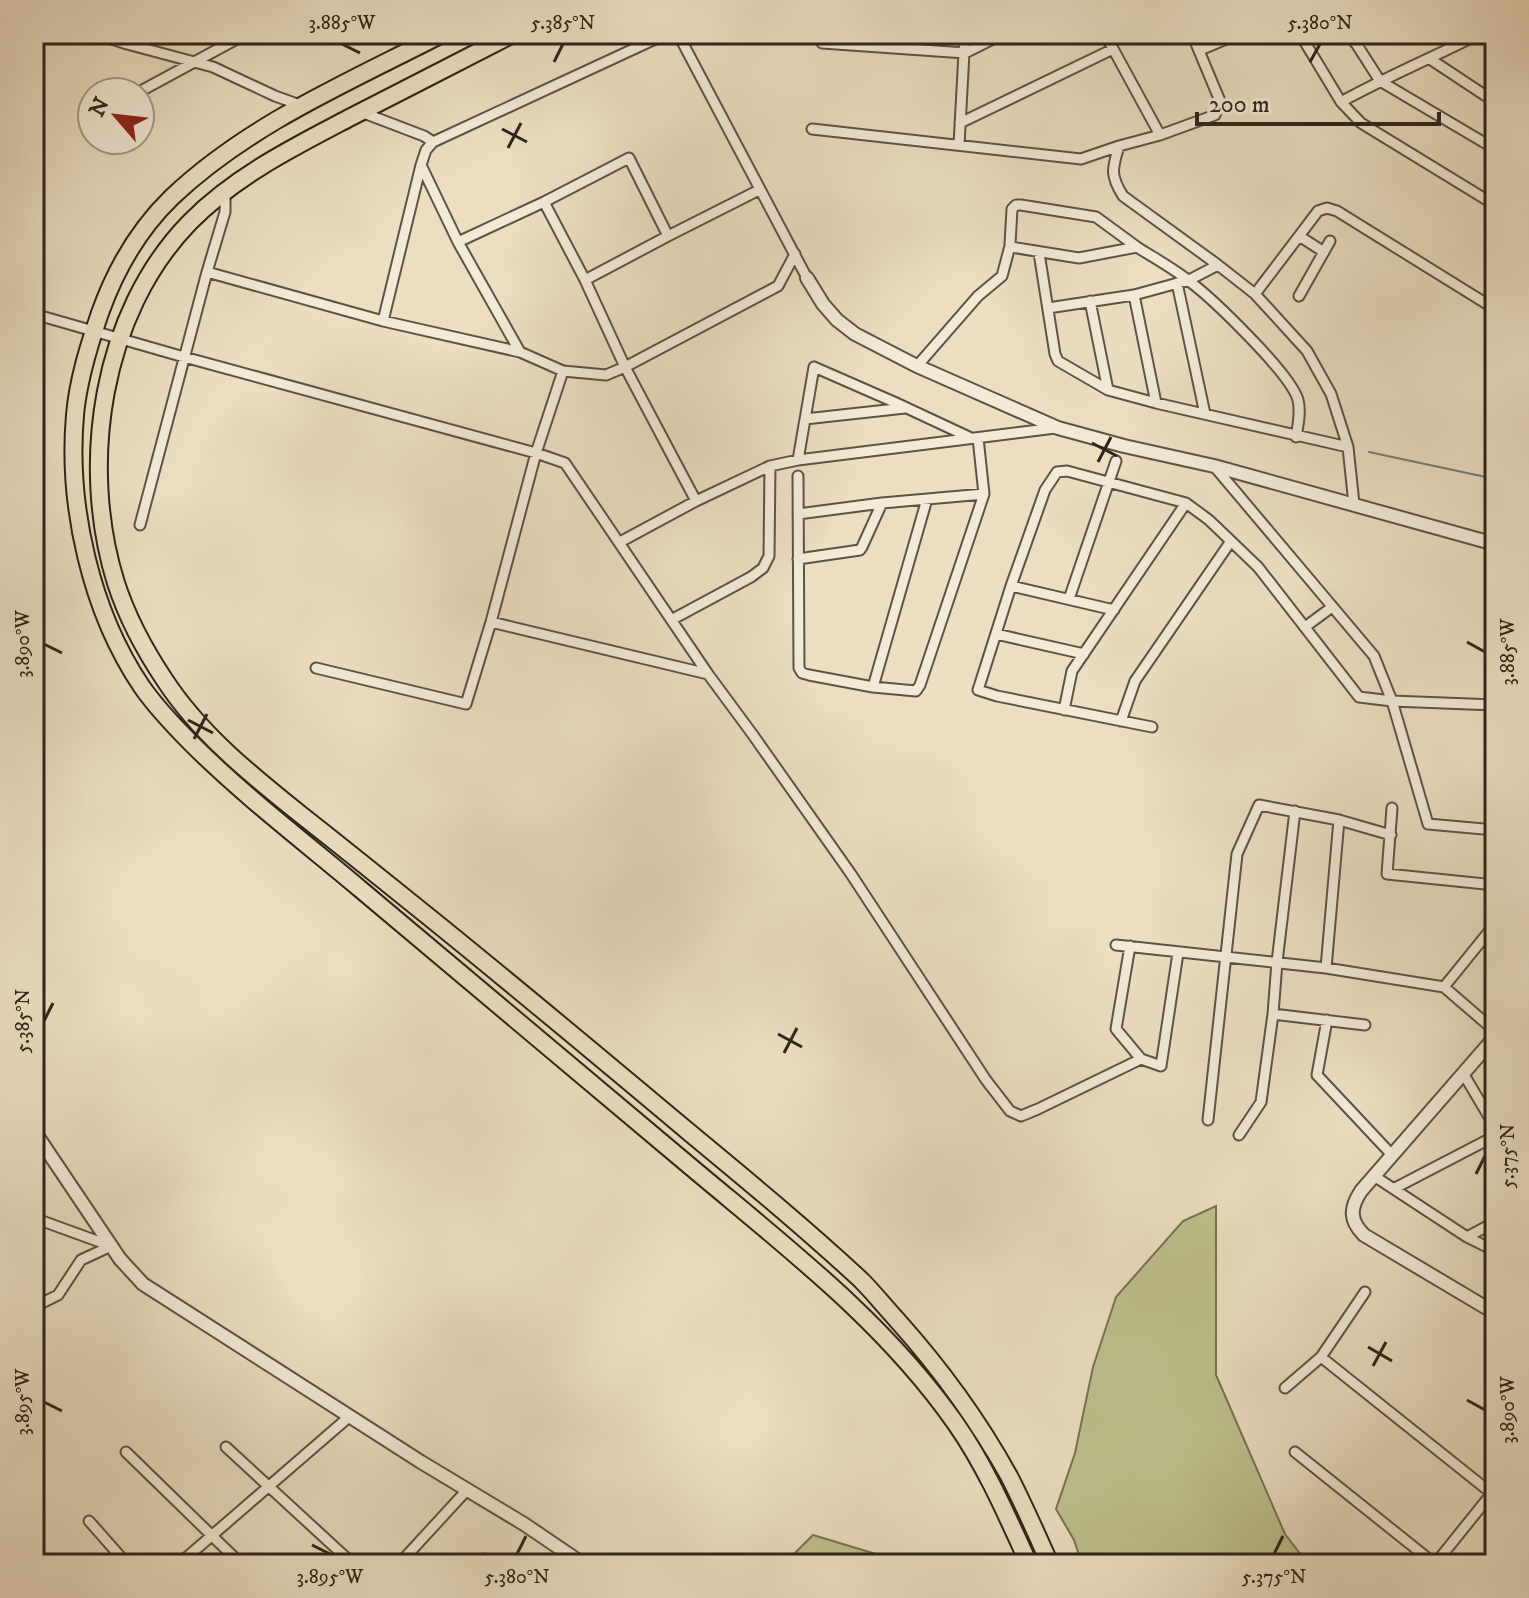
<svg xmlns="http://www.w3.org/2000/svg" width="1529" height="1598" font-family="'IM FELL DW Pica',serif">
<rect width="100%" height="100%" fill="#ebdec1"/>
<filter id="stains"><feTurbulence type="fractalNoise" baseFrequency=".0025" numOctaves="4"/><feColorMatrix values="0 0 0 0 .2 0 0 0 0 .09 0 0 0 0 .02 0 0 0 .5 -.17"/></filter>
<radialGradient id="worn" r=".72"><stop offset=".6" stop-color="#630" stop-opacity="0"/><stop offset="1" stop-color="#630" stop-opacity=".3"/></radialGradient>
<path fill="#bebf8e" stroke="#767254" stroke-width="2" d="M1216,1206V1375L1285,1534L1308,1564H1082L1074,1540L1056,1509L1075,1453L1093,1367L1116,1297L1183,1221Z
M813,1535L909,1564H784Z"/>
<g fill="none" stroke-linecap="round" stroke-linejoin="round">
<path stroke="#717e7c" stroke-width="2" d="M1369,452L1495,479
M746,1558L754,1564"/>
<g stroke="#5d5344" stroke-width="13">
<path id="minor" d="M97,34L127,44L213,67L275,96L300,105
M678,34L807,278
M1105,34L1160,135
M1300,34L1341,102L1361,123L1495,205
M1350,34L1380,81L1495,149
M822,43L965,53L1003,34
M1355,43L1372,34
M1200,50L1238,34
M1430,59L1495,102
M139,92L246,34
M1341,102C1386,77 1434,57 1479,34
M361,112L424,136L433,142
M85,122L92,119
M960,123L1113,49
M812,129L1081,159L1119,146L1160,135L1215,115L1220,101L1192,34
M959,145L965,34
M1119,146C1112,169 1110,175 1123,196L1218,265L1255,294L1307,351L1331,394L1348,447L1354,504
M421,165L458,242L520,352L563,371L606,375L625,367L778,286L795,254
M544,202L585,280L625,367L696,501
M668,236L759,190
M1299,236L1324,252
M458,242L544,202L629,158L668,236L585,280
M1137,247L1096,217L1021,205H1016L1012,209L1010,244L1011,247L1079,258L1137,247C1154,258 1173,268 1189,281C1213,299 1291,374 1298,400C1301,412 1298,425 1296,437
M1039,253L1055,354L1058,361L1108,390L1156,403L1348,447
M207,272L383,321L520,352
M1177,283L1205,414
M1255,294L1318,211L1327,208L1337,211L1495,309
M1134,295L1156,403
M1299,296L1330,241
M1090,301L1108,390
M1048,308L1134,295L1189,280L1218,265
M34,314L184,357L536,453L565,463L708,674L753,735L851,874L986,1080L1010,1111L1021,1116L1038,1109L1141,1059
M383,321L421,165L426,150L433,142L666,34
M917,366L978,296L1002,276L1010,246
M805,419L905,408
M798,460L814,367L894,402L969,437
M1214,466L1374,656L1392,701L1428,824L1495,830
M798,476L799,668L802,673L809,675L873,687L916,691L920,685L984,494L978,438
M798,514L882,503L984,494
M140,525L207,272L225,212V193
M620,542L696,501L770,466L798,460L1055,428
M798,559L860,550L862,547L882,503
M1011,586L1114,610
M1069,599L1116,461
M673,619L751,577L763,568L769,556L770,466
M491,622L708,674
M1305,627L1332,607
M996,634L1084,654
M316,668L466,704L491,622L536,453L563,371
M873,687L927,499
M1064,710L1072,671L1186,503
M1121,721L1135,681L1231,541
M1152,727L997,696L978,690L1011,586L1045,490L1057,472L1067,471L1186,503L1209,520L1258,567L1359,697L1392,701L1495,705
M1392,808L1387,874L1495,885
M1116,945L1326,968L1444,987L1495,1031
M1130,946L1116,1029L1141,1059L1161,1066L1178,953
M1326,968L1339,820
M1444,987L1495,924
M1273,1014L1365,1025
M1327,1020L1317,1075L1392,1155
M1463,1073L1495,1127
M1208,1120L1237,854L1259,805L1339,820L1391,835
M1239,1135L1261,1102L1273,1014L1277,962L1295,811
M1374,1176L1467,1237L1495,1251
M1395,1188L1495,1136
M34,1218L111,1246
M1467,1237L1495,1222
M34,1304L38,1305L58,1295L81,1260L111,1246
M1321,1357L1495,1496
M1285,1388L1321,1357L1365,1292
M226,1447L353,1564
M126,1452L241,1564
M1295,1452L1435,1564
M89,1521L127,1564
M179,1564L350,1416
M399,1564L467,1490
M481,1564L483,1559
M1435,1564L1492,1493"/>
</g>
<g stroke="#5d5344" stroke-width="16">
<path id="tertiary" d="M807,278L823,304L837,320L855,334L917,366L1058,428L1124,446L1214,466L1495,544
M1495,1037L1361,1191C1350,1208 1349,1220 1364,1235L1495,1313
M34,1131L120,1259L143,1284L421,1462L524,1524L583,1564"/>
</g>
<g stroke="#2e251a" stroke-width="20">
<path id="trunk" d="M442,34C349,82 249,124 172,197C138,230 116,268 100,313C89,345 78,380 75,415C67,506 91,612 142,687C156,707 174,726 191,743C243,795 302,840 359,888C470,981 581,1074 691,1167C785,1246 885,1322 956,1424C986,1467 1007,1516 1029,1564
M513,34C459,62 405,89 351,117C294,147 235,176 190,222C101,313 79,465 116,583C127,617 144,649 164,679C199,733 250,774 300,814C337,843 373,872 409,901C504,977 597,1055 690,1133C748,1181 806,1229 861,1280C874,1293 885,1307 897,1320C940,1368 978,1420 1009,1476C1024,1505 1037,1535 1050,1564"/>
</g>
<use href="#minor" stroke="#f2ead7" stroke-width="9"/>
<use href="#tertiary" stroke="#f2ead7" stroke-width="12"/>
<use href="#trunk" stroke="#ebdec1" stroke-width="16"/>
</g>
<path fill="none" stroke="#2e251a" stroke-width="3" d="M342,44L360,53M554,62L563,44M1310,62L1320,44M502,129L527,142M508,148L521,123M1092,443L1117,456M1098,462L1111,437M1467,642L1485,652M44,644L62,653M188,720L213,733M194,739L207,714M44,1021L53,1003M778,1034L802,1047M784,1053L797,1028M1476,1174L1485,1156M1368,1347L1392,1361M1373,1366L1386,1342M1467,1400L1485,1410M44,1402L62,1411M312,1545L330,1554M517,1554L526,1536M1274,1554L1283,1536"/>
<rect width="1529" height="1598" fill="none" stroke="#ebdec1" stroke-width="88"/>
<g transform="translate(116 116) rotate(298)"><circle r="38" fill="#f2ead7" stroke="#a49b8b" stroke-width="2"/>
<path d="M0-6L14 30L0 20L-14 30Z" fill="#8f2418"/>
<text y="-12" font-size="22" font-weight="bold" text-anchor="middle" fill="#2e251a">N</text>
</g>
<path d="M1197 112v12h242v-12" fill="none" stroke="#2e251a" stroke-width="4"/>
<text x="1209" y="112" font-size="24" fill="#2e251a" stroke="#f2ead7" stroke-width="6" paint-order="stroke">200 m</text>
<rect x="44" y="44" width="1441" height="1510" fill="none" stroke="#2e251a" stroke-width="3"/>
<g font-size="20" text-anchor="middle" fill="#2e251a">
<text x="342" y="29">3.885°W</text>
<text x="563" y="29">5.385°N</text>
<text x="1320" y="29">5.380°N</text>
<text transform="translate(22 644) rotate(-90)" y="7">3.890°W</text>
<text transform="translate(1507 652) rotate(-90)" y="7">3.885°W</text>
<text transform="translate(22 1021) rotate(-90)" y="7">5.385°N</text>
<text transform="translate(1507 1156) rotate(-90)" y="7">5.375°N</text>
<text transform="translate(22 1402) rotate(-90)" y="7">3.895°W</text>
<text transform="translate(1507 1410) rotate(-90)" y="7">3.890°W</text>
<text x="330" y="1583">3.895°W</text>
<text x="517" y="1583">5.380°N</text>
<text x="1274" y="1583">5.375°N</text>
</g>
<rect width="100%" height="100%" filter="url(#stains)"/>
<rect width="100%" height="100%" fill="url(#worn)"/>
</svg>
